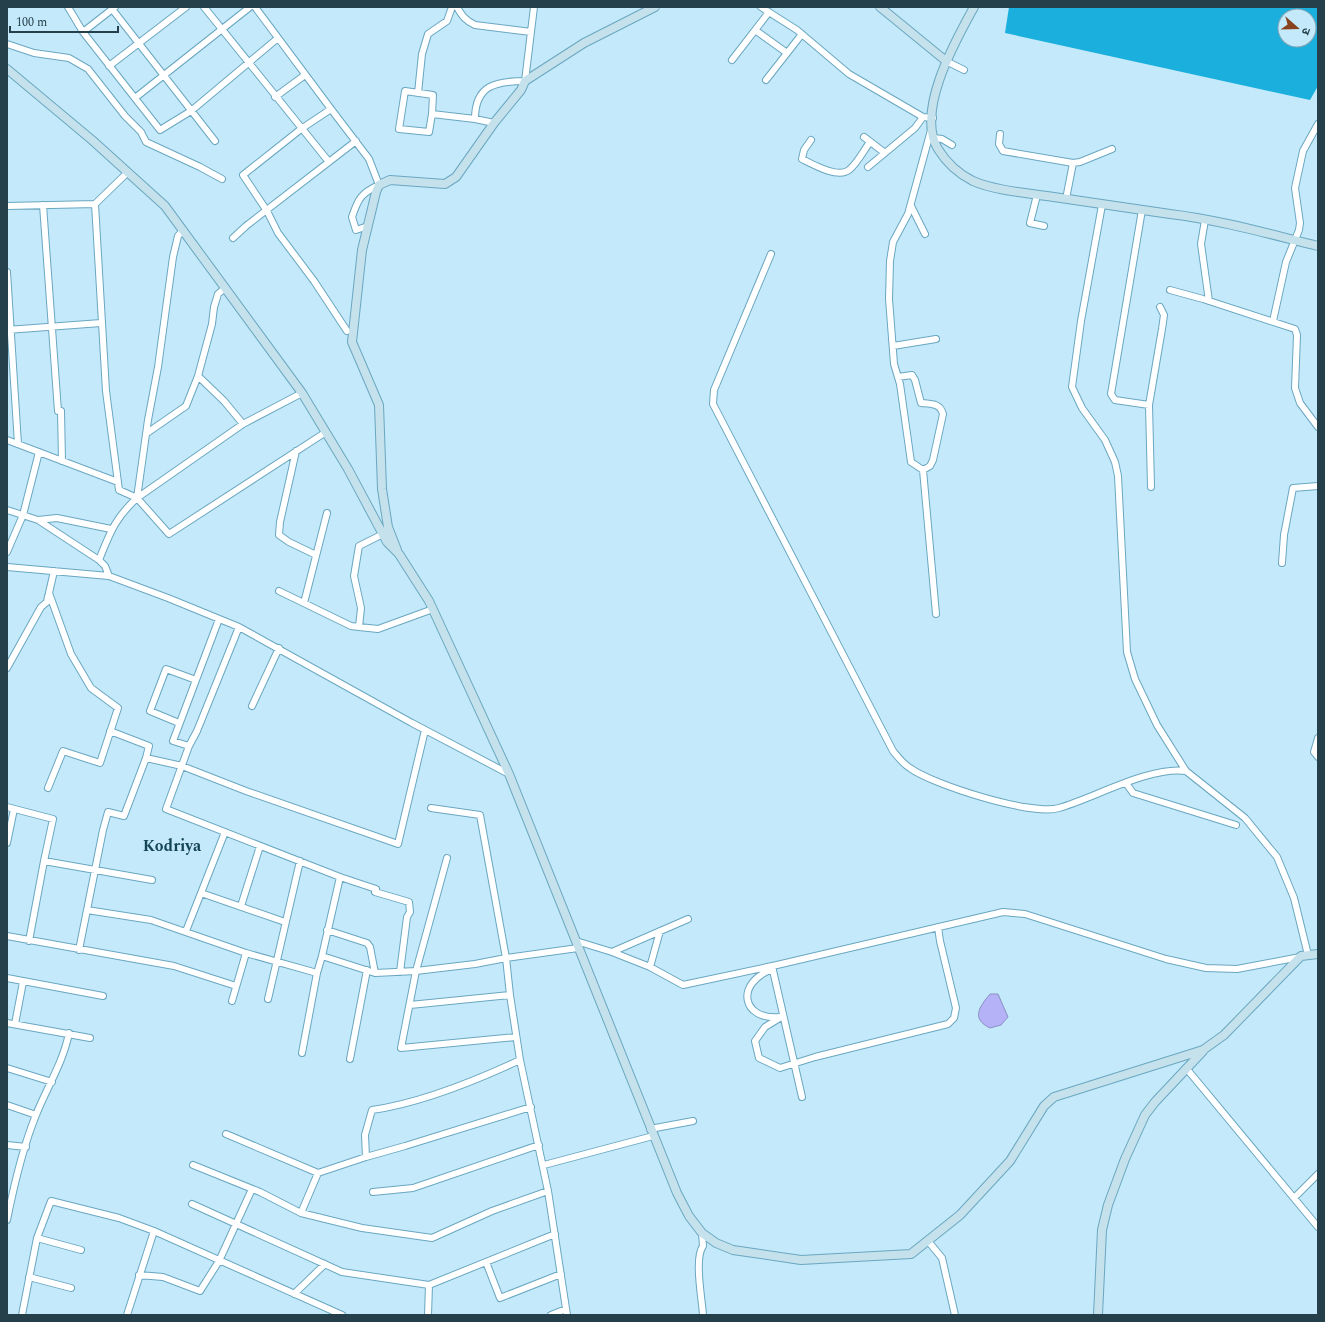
<svg xmlns="http://www.w3.org/2000/svg" width="1325" height="1322" font-family="Spectral,'Noto Sans Devanagari',serif">
<rect width="100%" height="100%" fill="#c4e9fa"/>
<path fill="#1bafdd" fill-rule="evenodd" d="M1009,7H1318V86L1310,100L1005,33ZM1285,16H1309V40H1285Z"/>
<path fill="#b6b2f8" stroke="#8a90c4" d="M990,994H998L1008,1017L1001,1025L990,1028C971,1019 979,1007 990,994Z"/>
<g fill="none" stroke-linecap="round" stroke-linejoin="round">
<g stroke="#69a7c1" stroke-width="8">
<path id="street" d="M68,7L83,32L115,7
M204,7L329,162
M255,7L331,109
M457,7C462,16 466,21 475,25L531,32
M761,7L797,30L849,74L923,117L933,118
M112,9L215,141
M755,30L787,53
M83,32L160,130L191,111L278,38
M7,44L34,53L69,58L88,69L125,116L141,132L146,142L200,167L222,179
M732,60L769,12
M946,61L964,70
M109,66L186,7
M766,80L802,34
M418,93L422,54L428,34L447,21L452,7
M275,97L305,75
M135,98L250,7
M432,114L429,132L399,129L405,91L433,95L432,114L475,119L494,123
M475,119C475,85 496,81 525,81L534,7
M931,130L908,214L893,242L890,261L889,299L894,364L900,384L911,462L923,470L936,614
M1000,134L999,144L1003,151L1073,163
M864,137L885,153
M934,138L942,139L952,145
M811,140L804,150L802,159C812,164 838,179 849,170C857,164 864,150 870,142
M868,167L915,128L923,117
M1037,195L1030,223L1044,226
M1066,199L1073,163L1080,162L1112,149
M95,204L128,172
M43,205L58,411
M1102,205L1081,321L1072,387L1082,408L1105,440L1115,462L1118,476L1127,652L1135,679L1157,725L1186,771L1245,818L1277,857L1294,898L1308,955
M7,206L95,204L106,391L119,490L137,498L169,534L326,432
M911,206L925,234
M1142,210L1111,394L1115,400L1149,405L1151,487
M1205,220L1201,244L1209,301
M233,238L246,226L356,141
M771,254L714,390L713,404L893,751C898,757 903,764 910,768C933,785 1032,816 1059,808C1094,798 1150,766 1186,771
M7,272L18,444
M225,288L218,294L214,307L212,324L198,376L224,401L243,424
M1170,290L1203,299L1295,329L1297,335L1295,388L1300,403L1318,427
M1273,321L1286,262L1299,230L1300,223L1295,188L1303,151L1318,124
M7,330L101,323
M347,331L314,281L278,233L267,211L243,175L301,129L331,109L369,159L379,185C361,193 358,199 352,217L356,230L368,226
M893,346L936,339
M898,377L912,375L915,380L921,403C931,404 940,403 943,414L933,460L930,466L923,470
M1149,405L1162,329L1164,315L1160,307
M61,411L62,461
M147,433L186,406L198,376
M7,440L118,482
M296,451L280,522L279,535L289,542L316,555
M137,498L148,420L158,367L173,257L178,236L183,230
M7,510L38,520L99,560L105,566L109,576
M38,520L57,518L111,529
M7,552L23,515L39,452
M99,560C110,533 115,518 137,498L243,424L302,393
M1282,563L1284,535L1293,488L1318,486
M7,567L109,576L168,598L239,627L412,723L509,774
M279,591L351,626L359,627L361,608L354,576L359,546L383,534
M304,603L327,513
M239,627L197,731L189,746L166,809L340,877L322,956
M359,627L378,629L433,609
M7,668L41,607L47,602L48,596
M252,706L279,648
M179,723L150,711L166,669L196,680
M110,731L149,746L146,758L182,766L246,791L398,844L425,730
M1318,738L1314,752L1318,757
M189,746L173,741L219,619
M1126,783L1133,793L1236,825
M48,788L63,751L100,763L118,708L91,688L71,654L49,593L54,571
M7,807L53,819L44,861L152,880
M431,808L480,815L506,958L578,948
M225,832L201,893L285,922
M7,843L14,809
M447,858L416,971L401,1048L516,1037
M340,877L376,889
M375,892L409,902L410,912L407,917L400,972
M241,906L260,846
M87,910L151,920L246,953L317,973L322,956L375,973L416,971L475,964L506,958L510,995L520,1060L548,1191L492,1211L432,1238L362,1228L301,1213L260,1192L193,1165
M327,930L367,943L370,947L375,973
M186,931L201,893
M7,936L174,966L236,986
M29,941L44,861
M576,941L612,952L650,967L683,985L777,965L1003,912L1025,914L1166,959L1206,968L1237,969L1300,957
M79,950L103,830L108,812L124,816L146,758
M612,952L688,919
M772,966L802,1097
M650,967L660,931
M773,969C734,983 742,1021 780,1017
M7,978L103,996
M268,999L300,861
M232,1001L246,953
M410,1005L510,995
M783,1016L765,1027L755,1041L759,1058L780,1068L815,1057L948,1024L954,1018L956,1008L940,941L938,927
M7,1023L90,1038
M15,1024L23,982
M302,1053L317,973
M350,1059L367,970
M520,1060C475,1081 421,1103 372,1110L365,1135L366,1157L405,1146L531,1107
M7,1068L52,1082
M1186,1068L1318,1227
M7,1105L36,1115
M650,1129L693,1121
M226,1134L318,1173L366,1157
M7,1145L26,1147
M544,1165L653,1136
M548,1191L567,1315
M373,1192L413,1188L539,1145
M1294,1198L1318,1174
M192,1204L342,1272L429,1285L555,1234
M301,1213L318,1173
M7,1220C14,1185 22,1149 36,1115C47,1087 63,1063 69,1033
M702,1233L703,1246C694,1258 702,1299 703,1315
M37,1238L81,1250
M928,1241L942,1258L955,1315
M486,1262L500,1298L561,1274
M139,1275L163,1277L200,1291L219,1261L252,1189
M29,1277L71,1288
M294,1294L325,1264
M22,1315L37,1238L51,1201L119,1218L154,1231L342,1315
M127,1315L154,1231
M428,1315L429,1285
M551,1315L566,1309"/>
</g>
<g stroke="#69a7c1" stroke-width="10">
<path id="secondary" d="M880,7L946,61
M974,7C956,40 915,111 938,149C946,162 959,174 973,181C993,190 1026,193 1047,196C1088,202 1129,208 1170,214C1220,220 1269,234 1318,246
M7,69L92,140L165,206L302,393L348,469L387,542L399,554L429,601L509,774L677,1193L689,1216L702,1233L716,1243L733,1250L801,1260L911,1254L960,1215L1010,1161L1044,1106L1054,1097L1203,1050L1224,1035L1301,956L1318,954
M397,550L388,527L382,489L379,405L352,342L362,250L376,192L379,185L390,180L445,184L456,177L494,123L521,90L525,81L584,43L655,7
M1098,1315L1102,1230L1108,1205L1125,1159L1145,1115L1155,1102L1203,1051"/>
</g>
<use href="#street" stroke="#fff" stroke-width="6"/>
<use href="#secondary" stroke="#c4e1ec" stroke-width="8"/>
</g>
<g text-anchor="middle" dominant-baseline="central" stroke-width="3.5" stroke-linejoin="round" paint-order="stroke">
<g font-size="16" font-weight="bold" fill="#144557" stroke="#c4e9fa">
<text x="172" y="846">Kodriya</text>
</g>
</g>
<rect width="1325" height="1322" fill="none" stroke="#25404b" stroke-width="16"/>
<g transform="translate(1297 28) rotate(110)"><circle r="19" fill="#c4e9fa" stroke="#84a5b4"/>
<path d="M0-3L7 15L0 10L-7 15Z" fill="#88421d"/>
<text y="-6" font-size="11" font-weight="bold" text-anchor="middle" fill="#25404b">उ</text>
</g>
<path d="M10 26v6h108v-6" fill="none" stroke="#25404b" stroke-width="2"/>
<text x="16" y="26" font-size="12" fill="#25404b" stroke="#c4e9fa" stroke-width="3" paint-order="stroke">100 m</text>
</svg>
